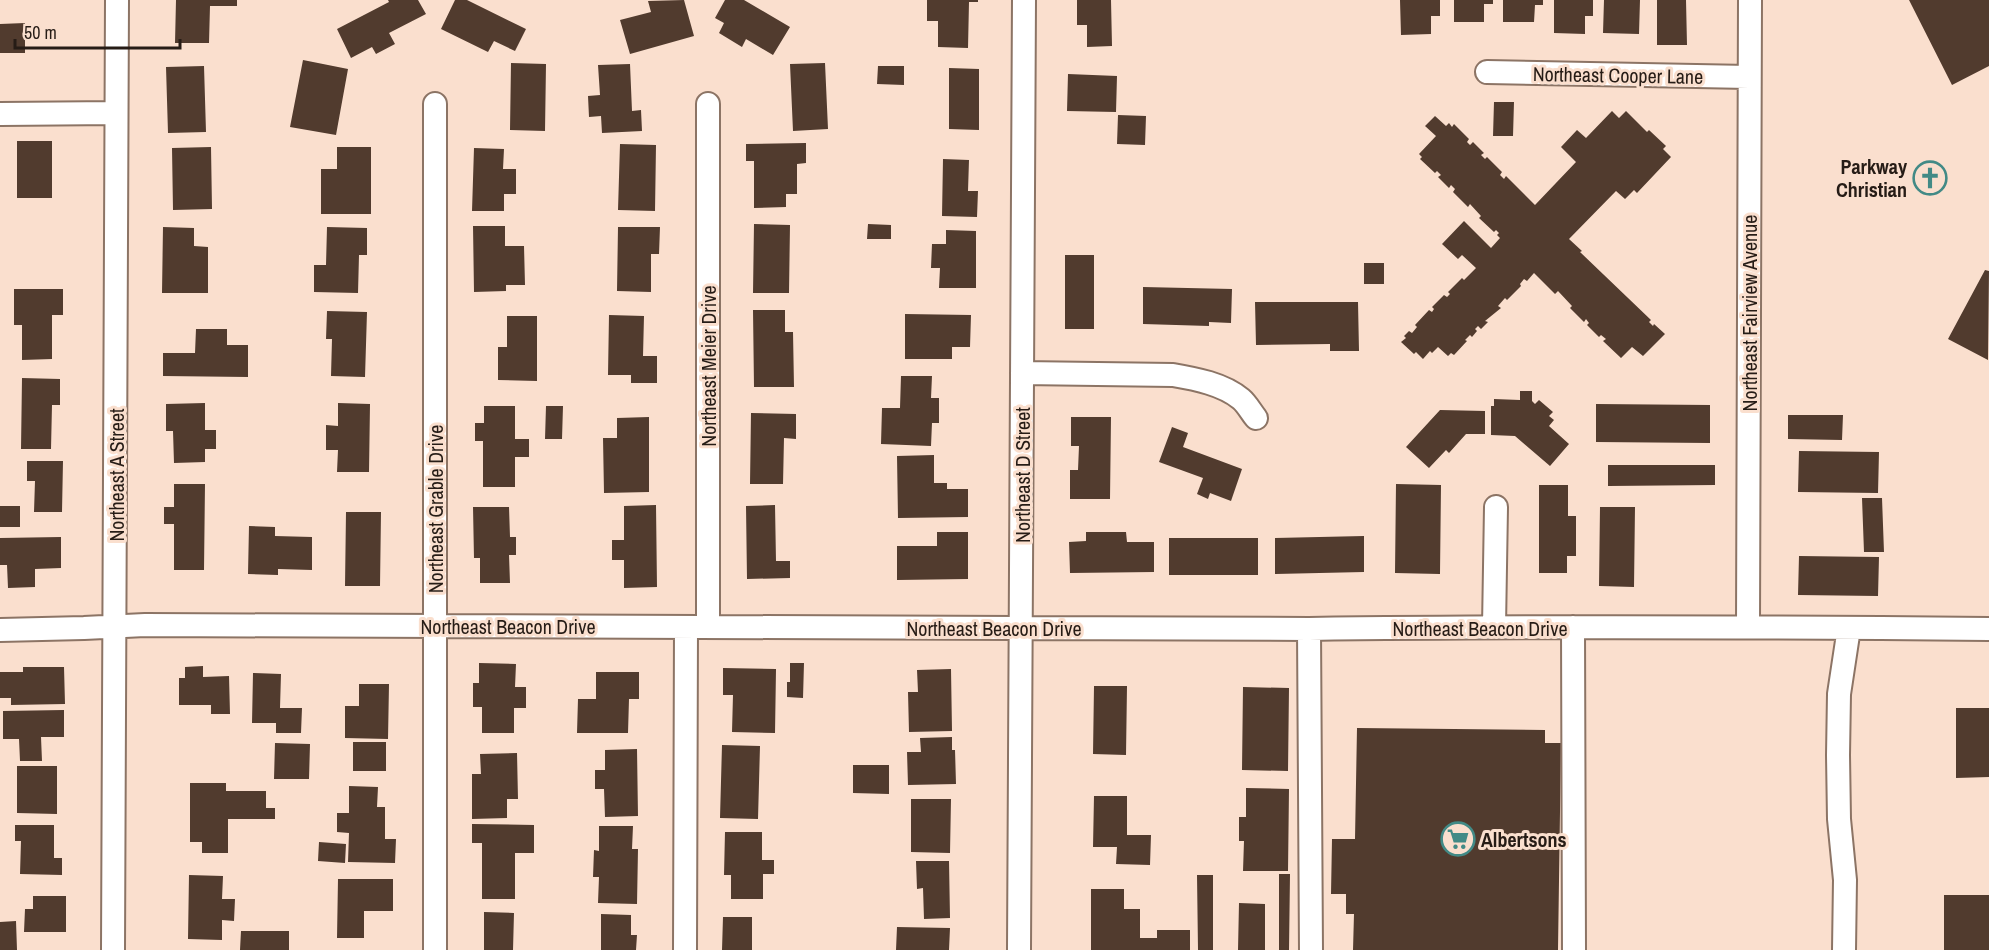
<svg xmlns="http://www.w3.org/2000/svg" width="1989" height="950" font-family="'Archivo Narrow',sans-serif">
<rect width="100%" height="100%" fill="#fadfce"/>
<path fill="#513b2e" d="M176,0H237V6H210L209,43H175Z
M388,0H418L426,14L389,33L395,44L376,54L372,47L351,58L337,29L389,2Z
M455,0H467L526,29L515,51L494,41L488,52L441,29Z
M684,0L694,36L630,54L620,20L651,12L648,1Z
M725,0H744L790,27L773,55L746,39L742,47L719,33L724,23L715,18Z
M927,0H978V2H969L968,48L938,47V21H927Z
M1077,0H1111L1112,46L1087,47V25H1077Z
M1400,0H1440V16H1431V34L1401,35Z
M1454,0H1493V4H1484V22H1454Z
M1503,0H1543V5H1535L1534,22H1503Z
M1554,0H1593V16H1585V34L1554,33Z
M1604,0H1640L1639,34L1603,33Z
M1657,0H1686L1687,45H1657Z
M1909,0H1989V66L1952,85Z
M25,23V53H0V24Z
M303,60L348,69L336,135L290,127Z
M511,63L546,64L545,131L510,130Z
M825,63L828,129L793,131L790,64Z
M630,64L632,111L641,110L642,131L602,133L601,116L589,117L588,96L600,95L598,65Z
M204,66L206,132L168,133L166,67Z
M878,66H904V85L877,84Z
M949,68L979,69V130L949,129Z
M1068,74L1117,76L1116,112L1067,111Z
M1494,102H1514L1513,136H1493Z
M1612,111L1619,118L1626,111L1647,132L1649,130L1666,146L1663,149L1671,157L1637,193L1634,190L1625,199L1616,191L1569,239L1582,251L1580,252L1651,320L1649,322L1653,326L1654,324L1665,334L1643,356L1632,347L1621,358L1603,341L1606,339L1601,335L1599,337L1587,325L1589,323L1586,319L1584,322L1570,308L1572,306L1558,291L1555,294L1534,273L1527,281L1524,279L1520,284L1521,286L1507,300L1505,298L1498,306L1501,308L1485,321L1488,322L1481,329L1478,326L1475,329L1477,331L1472,337L1470,335L1465,340L1467,341L1454,355L1451,353L1448,356L1438,347L1432,353L1430,351L1423,359L1416,352L1414,354L1401,342L1406,338L1404,336L1409,331L1412,333L1417,327L1415,325L1429,310L1432,312L1434,309L1432,307L1444,295L1447,297L1450,294L1448,292L1462,278L1464,280L1476,268L1462,255L1458,259L1442,244L1464,221L1491,248L1500,238L1497,235L1499,233L1496,230L1494,232L1479,218L1481,216L1470,204L1468,207L1453,192L1455,189L1451,185L1449,188L1438,177L1441,175L1437,171L1435,173L1420,159L1422,157L1419,154L1436,136L1425,126L1435,116L1446,126L1449,123L1452,127L1454,124L1469,139L1467,142L1470,145L1473,142L1484,153L1481,155L1485,159L1487,157L1502,172L1500,175L1504,179L1506,176L1535,205L1576,162L1561,147L1577,130L1586,138Z
M1118,115L1146,116L1145,145L1117,144Z
M17,141H52V198H17Z
M806,143V163L797,164V194H786V207L754,208V161H746V144Z
M620,144L656,145L655,211L618,210Z
M211,147L212,209L173,210L172,148Z
M337,147H371V214H321V169H337Z
M474,148L504,149L503,169H516V194H504V211H472Z
M943,159L969,160L968,191H978L977,217L942,216Z
M754,224L790,225L789,293H753Z
M868,224L891,225V239H867Z
M473,226H505V246H524L525,285H506V291L474,292Z
M163,227L194,228V246L208,247V293H162Z
M327,227L367,228V255H359L358,293L314,292V265H326Z
M618,227H660L659,254H651V292L617,291Z
M946,230L976,231V288H939L940,268H931L932,244H946Z
M1065,255H1094V329H1065Z
M1364,263H1384V284H1364Z
M1985,270L1989,271L1988,360L1948,339Z
M1143,287L1232,289L1231,323L1209,322V326L1143,324Z
M14,289H63V315H52V359L22,360V325H14Z
M1255,302H1358L1359,351H1330V344L1256,345Z
M753,310H785V332H793L794,387H754Z
M327,311L367,312L365,377L331,376L332,339H326Z
M905,314L971,315L970,347H952V359H905Z
M609,315L644,316L643,356H657V383H631V375H608Z
M507,316H537V381L498,380V347H507Z
M196,329H227V345H248V377L163,376V353H195Z
M901,376H932L931,398H939V423H932L931,446L881,444L882,408H900Z
M22,378L60,379V405H52L51,449H21Z
M1520,391H1532V401L1535,404L1539,400L1553,412L1549,416L1554,420L1549,426L1569,444L1550,466L1515,436L1491,435V406H1494V399L1520,400Z
M205,403V430H216V449H205V462L174,463L173,431H166V404Z
M338,403L370,404L369,472H337L338,450H326V425L338,426Z
M1596,404L1710,405V443L1596,442Z
M484,406H515V439H529V457H515V487H483V441H475V423H484Z
M546,406H563L562,439H545Z
M1440,410L1485,411V434H1466L1449,453L1446,450L1429,468L1406,447Z
M751,413L796,414V439L784,438L783,484H750Z
M1788,415H1843L1842,440L1788,439Z
M649,417V492L604,493L603,438H617V418Z
M1071,417H1111L1110,499H1070V470H1078L1079,446H1071Z
M1172,427L1188,433L1183,447L1242,469L1231,501L1210,493L1208,499L1197,494L1203,478L1159,462Z
M1799,451L1879,452L1878,493L1798,492Z
M934,455V483H947V489H968V517L898,518L897,456Z
M27,461H63L62,512H34L35,481H27Z
M1608,465H1715V485L1608,486Z
M174,484H205L204,570H174V524H164V507H174Z
M1396,484L1441,485L1440,574L1395,573Z
M1539,485H1568V516H1576V556H1567V573H1539Z
M1862,498H1882L1884,552H1864Z
M656,505L657,587L624,588V560H612V540H624V506Z
M775,505L776,561H790V578L747,579L746,506Z
M0,506H20V527H0Z
M473,507H509L510,537H516V555H509L510,583H480V558H474Z
M1600,507H1635L1634,587L1599,586Z
M346,512H381L380,586H345Z
M249,526L275,527V536L312,537V570L278,569V575L248,574Z
M937,532H968V579L897,580V546H937Z
M1086,532H1126L1127,542H1154V572L1070,573L1069,542L1086,541Z
M1364,536V572L1275,574V538Z
M61,537V568L35,569V587L8,588L7,565H0V538Z
M1169,538H1258V575H1169Z
M1799,556L1879,557L1878,596L1798,595Z
M479,663L516,664L515,687H526V708H514V733H482V707H473V683H479Z
M790,663H804L803,698L787,697V682H790Z
M203,666V677L229,676L230,714H211V705H179V678H185V667Z
M23,667H64L65,704L11,705V698H0V672H23Z
M723,668L776,669L775,733L732,732L733,695H723Z
M951,669L952,731L909,732L908,692H918L917,670Z
M596,672H639V699H629L628,733H577L578,699H596Z
M253,673L281,674L280,708H302L301,733H276V723H252Z
M359,684H389L388,739L345,738V706H359Z
M1094,686H1127L1126,755L1093,754Z
M1243,687L1289,688L1288,771L1242,770Z
M1956,708H1989V777L1956,778Z
M64,710V737H41L42,761H20L19,739H3V711Z
M1357,728L1545,730V743H1561L1558,950H1353L1354,914H1346V894H1331L1332,839H1355Z
M952,737V750H955L956,784L908,785L907,752H921L920,738Z
M353,742H386V771H353Z
M275,743L310,744L309,779H274Z
M722,745L760,746L758,819L720,818Z
M637,749L638,816L605,817L604,789H595V770H605V750Z
M517,753L518,799H507V818L472,819V774H481L480,754Z
M853,765H889V794L853,793Z
M17,766H57V814L17,813Z
M190,783H226V791H266V808H275V819H228V853H202V842H190Z
M349,786L378,787L377,807H385V839H396L395,863L348,862L349,833L337,832V813H349Z
M1246,788L1289,789L1288,871H1243L1244,841H1239V817H1246Z
M1094,796H1127V835H1151L1150,865L1116,864L1117,847H1093Z
M911,799H951L950,853L911,852Z
M472,824L534,825V853H515V899H482V843H472Z
M15,825H54V858H62V875L20,874L21,841H15Z
M599,826H633L632,849H638L637,904L598,903L599,877H593L594,850L599,851Z
M725,832H762V860H774V874H763V899H731V875H724Z
M319,842L346,844L345,863L318,861Z
M916,861H949L950,918L924,919L923,888L917,889Z
M1279,874H1290L1289,950H1279Z
M189,875L223,876L222,899H235L234,921L222,920V940L188,939Z
M1197,875H1213V950H1198Z
M338,879H393V911H364V938H337Z
M1091,889H1124V909H1140V938H1157V930H1190V950H1091Z
M1944,895H1989V950H1944Z
M33,896H66V932H24L25,909H33Z
M1239,903L1265,904V950H1238Z
M484,912L514,913L513,950H484Z
M601,914L631,915V935H637L636,950H601Z
M723,917H752V950H722Z
M16,921L17,950H0V922Z
M897,927L950,928L949,950H896Z
M241,931H289V950H240Z"/>
<g fill="none" stroke-linecap="round" stroke-linejoin="round">
<g stroke="#8c7465" stroke-width="26">
<path id="minor" d="M1487,72L1749,77
M708,104V627
M0,114L116,113
M1022,373L1173,375C1196,379 1223,384 1241,399C1247,404 1251,412 1256,418
M1748,626L1750,0
M1494,627L1496,507
M1573,627L1574,950
M1309,629L1311,950
M0,630L84,628L145,625L1309,629C1535,626 1762,627 1989,629
M113,950L117,0
M435,950V104
M685,950L686,627
M1019,950L1024,0
M1844,950L1845,880L1839,819L1838,755L1839,694L1849,628"/>
</g>
<use href="#minor" stroke="#fff" stroke-width="22"/>
</g>
<defs>
<g id="church-ring" transform="scale(1.725)"><circle r="9.5" fill="#fadfce" stroke="#428a86" stroke-width="1.5"/><path d="M-1.2-6h2.4v3.5h3.3v2.4h-3.3V6h-2.4V-.1h-3.3v-2.4h3.3Z" fill="#428a86"/></g>
<g id="supermarket-ring" transform="scale(1.725)"><circle r="9.5" fill="#fadfce" stroke="#428a86" stroke-width="1.5"/><path d="M-6-5.5h2.5l.6 2H6L4.5 2H-2.5L-4.4-4H-6ZM-1.5 3.2a1.3 1.3 0 1 0 .1 0ZM3 3.2a1.3 1.3 0 1 0 .1 0Z" fill="#428a86"/></g>
</defs>
<g fill-rule="evenodd">
<use href="#church-ring" x="1930" y="178"/>
<use href="#supermarket-ring" x="1458" y="839"/>
</g>
<g text-anchor="middle" dominant-baseline="central" stroke-width="6" stroke-linejoin="round" paint-order="stroke">
<g font-size="20" fill="#261c16" stroke="#fadfce">
<text transform="translate(1618 75) rotate(1)">Northeast Cooper Lane</text>
<text transform="translate(1749 313) rotate(-90)">Northeast Fairview Avenue</text>
<text transform="translate(708 366) rotate(-90)">Northeast Meier Drive</text>
<text transform="translate(116 475) rotate(-90)">Northeast A Street</text>
<text transform="translate(1022 475) rotate(-90)">Northeast D Street</text>
<text transform="translate(435 509) rotate(-90)">Northeast Grable Drive</text>
<text x="508" y="626">Northeast Beacon Drive</text>
<text x="994" y="628">Northeast Beacon Drive</text>
<text x="1480" y="628">Northeast Beacon Drive</text>
</g>
<g font-size="20" font-weight="bold" fill="#261c16" stroke="#fadfce" text-anchor="end">
<text x="1907" y="166">Parkway<tspan x="1907" dy="23">Christian</tspan></text>
<text x="1481" y="839" text-anchor="start">Albertsons</text>
</g>
</g>
<path d="M15 39v9h165v-9" fill="none" stroke="#261c16" stroke-width="3"/>
<text x="24" y="39" font-size="18" fill="#261c16" stroke="#fadfce" stroke-width="4.5" paint-order="stroke">50 m</text>
</svg>
